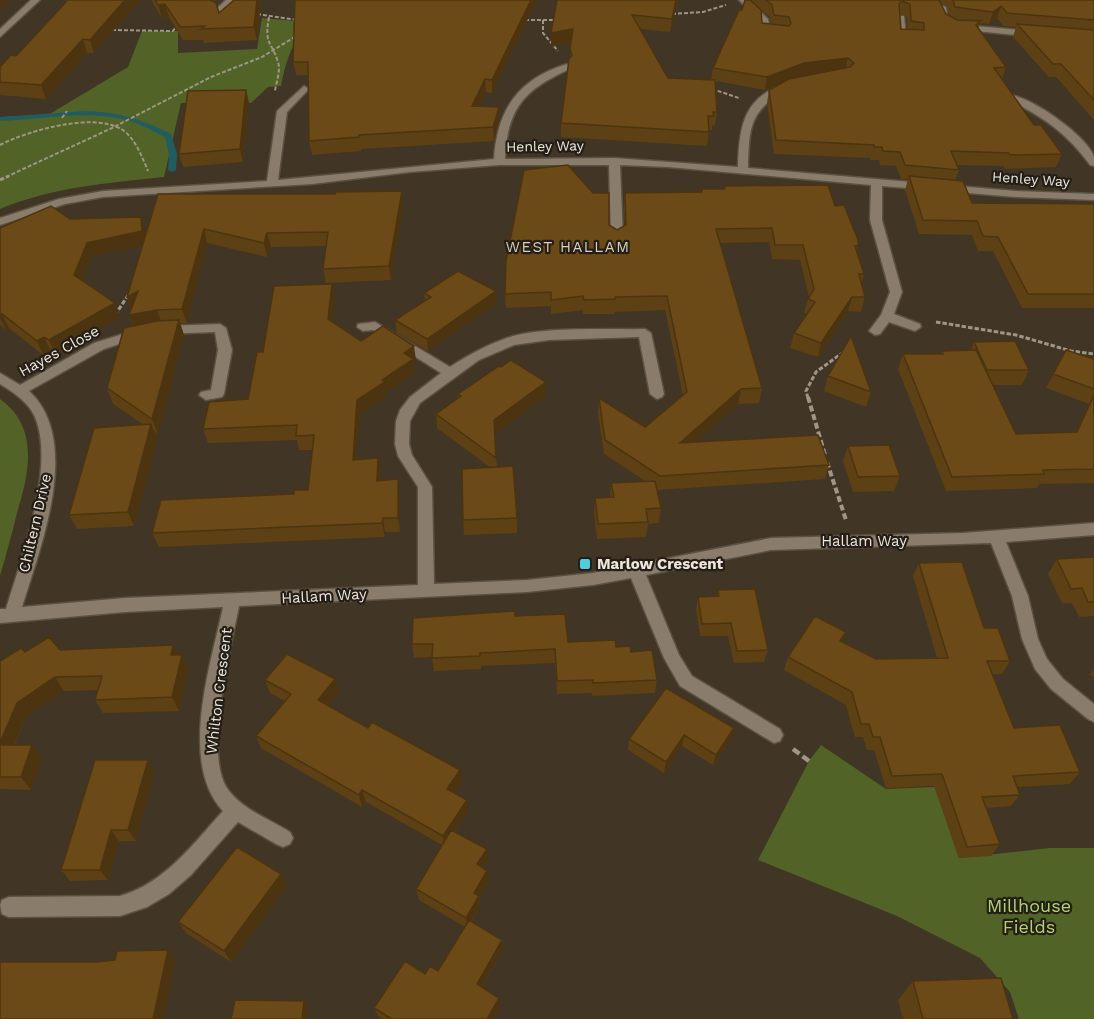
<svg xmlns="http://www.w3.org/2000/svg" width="1094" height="1019" font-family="'Work Sans',sans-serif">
<rect width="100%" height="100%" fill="#413525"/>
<path fill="#516326" d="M262,18L306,22C293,42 285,63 281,86L268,87L251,103H181L164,177C108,183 53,187 0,209V117L48,115L128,67L142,31H178V53L257,49Z
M0,399C40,428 29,473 17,513C12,534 6,555 0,576Z
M821,745L886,789L935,787L959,858L1050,848H1094V1019H1019L1010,992L980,958L897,916L758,860L809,761Z"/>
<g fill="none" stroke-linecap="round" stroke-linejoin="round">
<path fill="#225c63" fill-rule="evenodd" d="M86,111C119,112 141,119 171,134L177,154L176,170L172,172L168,170L169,154L165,137C151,130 137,122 122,119C82,110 40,120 0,121V117Z"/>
<g stroke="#5b5142" stroke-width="3">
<path id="minor" d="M31,0H40L0,37V29Z
M226,0H235L221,14H215V10Z
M739,0H748L768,19L770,30L778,31V35L762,34L761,22Z
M913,0H925L946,7L948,20L952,24L1034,31L1039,34L1034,37L946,28L940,20L939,10Z
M898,16H904L906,36L915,37V41L899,40Z
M567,64L570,65V69C525,89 507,108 505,159L614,158L738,167C739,128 743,97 785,84L790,87L788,89C750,110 749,126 748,168L1016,191L1094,194V200L1016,197L882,186V220L902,292L894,314L920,324L921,327L915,331L889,322L880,334L875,335L869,331L881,315L890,292L870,220L871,185L668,167L620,165L623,239L617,242L611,239L609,165H499L410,172L312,184L103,197L65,204L0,225V218L59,199L103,191L267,181L277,111L304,86L309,89L287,112L278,180L494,159C497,110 518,79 567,64Z
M1006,95C1026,92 1089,137 1094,157C1094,160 1094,163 1094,166L1090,165C1068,134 1041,115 1006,99Z
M375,322L450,367C468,355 487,345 507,338C541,326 608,330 645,329L651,333L664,394L662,397L657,399L650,394L639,337L549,340L514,345L479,360L420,403L410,421L409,444L412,455L432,487L434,584L527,580L593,573L771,538L963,533L1094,523V535L1006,542L1028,596L1038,639L1047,659L1063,679L1094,704V722L1088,719L1051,689L1035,669L1022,639L1012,596L991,543L771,550L646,575L679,655L692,676L780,729L783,735L780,741L774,743L680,686L664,658L631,578L593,585L527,592L239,606C231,648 202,757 229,791C244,810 269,819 290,832L293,838L290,844L283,847L276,844L238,822L191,875L169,894L147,907L120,916L9,917L2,914L0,905L2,900L9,897L120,896C165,883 193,844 223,811C178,763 211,664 223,607L125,612L0,623V609H6C21,560 57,463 34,415C27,401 13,392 0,384V373L20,385L94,343L139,329L145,333L144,336L104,349L29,391C83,441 40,548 22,607L125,598L418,585V487L398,456L395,444L396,421L400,410L410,397L441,373L373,330L363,331L357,327L358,324Z
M220,324L226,328L232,350L224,394L222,397L206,400L199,395L201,392L211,390L218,350L215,332L163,334L157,330L163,326Z"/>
</g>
<path stroke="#9f9588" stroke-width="2" stroke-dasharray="4 2" stroke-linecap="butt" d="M257,14L297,20
M672,14L703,12L726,5
M269,17C264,45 271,40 278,62C281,70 276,83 275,91
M525,20H557
M543,20V33L558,51
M112,30L173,31L178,23
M712,89L739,98
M62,118L67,111
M0,145C27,131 92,112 121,129C135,137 142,157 148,171
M6,177L112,128L211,77L262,57L298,35"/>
<path stroke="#9f9588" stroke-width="3" stroke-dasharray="4.5 2" stroke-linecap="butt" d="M0,180L9,176
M115,315L129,294
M936,322L1016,335L1071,351L1094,354
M808,398L806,391L816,372L845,351"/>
<path stroke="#9f9588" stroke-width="4" stroke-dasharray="6 3" stroke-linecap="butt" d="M808,397L825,455
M827,462L846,520"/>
<path stroke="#9f9588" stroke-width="4.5" stroke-dasharray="8 4" stroke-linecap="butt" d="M793,749L809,761"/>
<use href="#minor" fill="#8a7c6a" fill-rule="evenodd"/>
</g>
<path fill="#5d4014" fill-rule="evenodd" d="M66,0H140L94,53H87L46,99L0,95V67L16,56L66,2Z
M151,0H214L219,13L234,0H261L257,40L204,43L203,40H183L169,17L162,18Z
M537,0L492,93L486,92L479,106L499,121L494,141L361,149V151L312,155L309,141V75H296L293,62Z
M678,0L670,32L640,29L668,78L711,80L713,68L742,10L745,0H1094V120L1056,77H1049L1013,37L1016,27L1003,26L997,18L989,24L980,23L978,29L1006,67L1002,80L1034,125L1062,154L1056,167L1005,169L1004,166L957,165L959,170L955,180L972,203L1094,204V308H1022L993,251H978L972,235L919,234L905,190L908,179H901L896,166L880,165L879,160H870V158L774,154L767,103L769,90L776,86L765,90L716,81L717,112L715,126L712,125V130H709L707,146L561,137V123L570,58L571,42L551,47V33ZM940,3L946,5L950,17L946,14ZM755,5L770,17L771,24L762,23ZM900,14L907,17L908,29H901Z
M246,90L249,103L243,162L183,167L179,154Z
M724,186L835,206L858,246L857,251L864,274L862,283L865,297L861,312L848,311L818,357L790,348L794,333L807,314L804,313L808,299L809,297L800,260L772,259L769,242L720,243L762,388L759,403L738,404L695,442L829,465L825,479L658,490L657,489L661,508L659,523L648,524L646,537L597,539L594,513L595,498L610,497L611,483L645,481L604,454L598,413L599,398L645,427L683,395L665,310L615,312L614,314H583V310L551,314V306L506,308L505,294L609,225L617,230L625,226L624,207L625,193L701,192L702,189H724Z
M403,205L391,280L326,283L323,269L326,246L271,247L267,257L207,243L187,323H180L184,335L158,434L154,431L157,439L134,526L77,529L69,515L144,425L113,404L107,388L133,326L129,315L131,310L127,297L142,246L92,256L82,281L120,317L55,354L51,351L43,355L9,328L6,330L0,325V228L70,219L145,231L146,234Z
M332,284L335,298L332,321L361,341L416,360L413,362L415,373L386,392L387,396L360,414L356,459L378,458L381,473L380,480L400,494V532H385V537L159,547L152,533L308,490L313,450H299L297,440L208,443L203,429L248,399L263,352Z
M496,291V304L428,351L397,333L395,320L425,301L424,293Z
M974,342L1029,370L1022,385H993L1016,434L1076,432L1089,404L1046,388L1066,350L1094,359V483L1039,484L1037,488L946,491L898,369L903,354H940L942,351L971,350Z
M828,376L871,392L866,407L824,391Z
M458,394L546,396L495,434L497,467L517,518V533L464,535L463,520L491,468L437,428L436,414L458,398Z
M848,446L900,476L894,491L853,492L843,461Z
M1094,557V616L1079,617L1072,603H1062L1048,574L1057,559Z
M919,563L984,628L1010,661L1002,674H993L1014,728L1080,772L1070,784L1017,787L1020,795L1011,806L986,808L1000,844L991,856L959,858L934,786L886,788L874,750H867L863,737H855L846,705L784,670L788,657L842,642L876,659L937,658L913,576Z
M718,590L768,650L764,662L734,663L728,636H700L696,609L698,597L717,596Z
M515,616L568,642L616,647L631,652L657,680L655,693L592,696V693L557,694L555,663L481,666V669L434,671L432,657L414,658L412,644Z
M60,650L178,655L188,668L179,711L103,713L95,700L98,690L64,691L26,716L15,745H32L42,758L31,790L0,789V661L25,652Z
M1094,669V677L1090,675Z
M335,679L339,692L328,706L462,782L454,793L468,811L455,832L488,861L483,868L487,871L489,883L479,898L480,907L472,922L502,940L503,950L482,987L500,1007L493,1019H382L378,1016L374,1008L425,974L438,971L465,927L419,900L416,889L442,845L366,802L362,807L261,748L256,736L285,701L270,693L265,680Z
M666,688L731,739L713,765L682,746L664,773L628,750L629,739Z
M154,772L136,841H119L108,880L70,881L61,870Z
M287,886L231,962L186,933L178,922Z
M913,981L1013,1019H903L898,1000Z"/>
<path fill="#4c3410" d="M0,0H12L0,11Z
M125,0H140L94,53L90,40Z
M257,0H261L257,40L254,27Z
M531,0H537L492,93V80Z
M676,0H678L670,32L672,19Z
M165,4L169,17L162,18L158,5Z
M1001,6L997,18L989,24L993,12Z
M573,29L572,42L551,47V33Z
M83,39L87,53L46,99L41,85Z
M848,58L845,71L802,76L765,90L767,77L804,63Z
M485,79L486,92L473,119L472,106Z
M246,90L249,103L243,162L240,149Z
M499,107V121L494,141L493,127Z
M402,191L403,205L391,280L389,266Z
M141,217L145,231L147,245L92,256L79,289L74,275L87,243Z
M204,229L207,243L187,323L182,309Z
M267,233L271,247L267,257L264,243Z
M332,284L335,298L331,333L328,319Z
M138,291L132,311L127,297Z
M496,291V304L428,351L427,339Z
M852,297L848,311L818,357L821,343Z
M115,303L120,317L55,354L49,340Z
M157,310L162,324L135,330L129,315Z
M2,314L9,328L6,330L0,318V315Z
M179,320L184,335L158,434L152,419Z
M44,337L51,351L43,355L37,341Z
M414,346L416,360L413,362L415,373L386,392L387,396L360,414L355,474L353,460L357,400L382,380L404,353Z
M546,382V396L495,434L497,472L494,420Z
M741,389L738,404L678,457L680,443Z
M151,424L157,439L134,526L128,512Z
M378,458L381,473L379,495L377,481Z
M398,479L400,494V532L398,518Z
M383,518L385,532V537L382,523Z
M173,645L180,659L171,655Z
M182,655L188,668L179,711L172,697Z
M55,677L64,691L26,716L9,758L0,746V743L17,703Z
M335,679L339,692L322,713L318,700Z
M734,728L731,739L713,765L716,755Z
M684,735L682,746L664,773L666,762Z
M32,745L42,758L31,790L21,777Z
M148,760L154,772L136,841L128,830Z
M460,770L462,782L449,801L447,789Z
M362,790L366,802L362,807L359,795Z
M467,800L468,811L445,847L443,836Z
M111,830L119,841L108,880L100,870Z
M487,849L488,861L478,876L477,864Z
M487,871L489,883L479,898L480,907L467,929L466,918L474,893Z
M281,874L287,886L231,962L224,951Z
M502,940L503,950L478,993L477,984Z
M168,950L176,960L163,1019H153Z
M499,998L500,1007L493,1019H487Z
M304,1001L308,1008L307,1019H302Z"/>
<path fill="#6c4a17" stroke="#4c3410" stroke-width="1.5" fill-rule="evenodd" d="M68,0H125L90,40L83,39L41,85L0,82V67L11,55L16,56Z
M155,0H210L216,3L219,13L234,0H257L254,27L201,29L205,26L180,27L165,4L158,5Z
M295,0H531L492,80L485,79L472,106L499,107L493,127L359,135V137L309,141L308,62H293Z
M557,0H676L672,19L632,15L668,78L715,80L717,112H713L714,116H708L709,132L561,123L569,59L572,56L570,49L573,29L551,33Z
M745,0H750L761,10L762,23L789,26L791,23L789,17L774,15L772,5L766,0H939L946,14L957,20L981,21L976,25L1006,67L994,68L1034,125H1041L1062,154L1010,155L1009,153L951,151L959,170L905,165L900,152L883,151L882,147H874V145L776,140L769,90L789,79L850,67L854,63L848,58L804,63L767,77L713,68L739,10H742ZM902,1L910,4L911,21L924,23V30L901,29L899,4Z
M953,0H1094V20L1007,13L1001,6L993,12L955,7Z
M1017,24L1094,30V100L1061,64H1053Z
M246,90L240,149L179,154L188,91Z
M568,165L593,193H609V225L617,230L626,225L625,193L702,192V189H725L724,186L828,185L835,206L844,205L858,240V246H855L864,274H859L865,297H852L821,343L794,333L815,302L808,299L814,289L803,245H775L772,228L716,229L762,388L741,389L680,443L818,435L829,465L660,476L605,440L599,398L645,427L687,392L667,296L615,297V299L584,300L583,296L551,300V292L505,294L506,261L524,170Z
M909,176L963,181L972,203L1094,204V294H1028L998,237L983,236L977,221L923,220Z
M402,191L389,266L323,269L328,232L267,233L264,243L204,229L182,309L157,310L129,315L138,291L127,297L158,194H335L336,192Z
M51,206L70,219L141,217L142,231L87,243L74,275L115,303L49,340L44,337L37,341L2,314L0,315V228Z
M458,271L496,291L427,339L395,320L431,297L424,293Z
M332,284L328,319L361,341L383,326L414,346L404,353L413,359L382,380L385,382L357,400L353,460L378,458L377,481L398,479V518H383L382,523L152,533L161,500L294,494V490H308L314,435L296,436L297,425L203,429L209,402L248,399L257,352H263L274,286Z
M179,320L152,419L107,388L124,328L157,321Z
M851,336L871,392L828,376Z
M1015,341L1029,370H987L974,342Z
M976,350L1016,434L1077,432L1094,395V469L1043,470L1044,474L952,477L903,354H943L942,351Z
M1066,350L1094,359V389L1053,374Z
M511,360L546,382L494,420L496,458L436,414L461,396L458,394L499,366L501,367Z
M151,424L128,512L69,515L94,428Z
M889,445L900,476L858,477L848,446Z
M513,466L517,518L463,520L462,469Z
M655,481L661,508L646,509L648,522L598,524L595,498L614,497L611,483Z
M1094,557V602H1088L1082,588L1071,589L1057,559Z
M962,562L984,628H998L1010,661H987L1014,728L1060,725L1080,772L1013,776L1020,795L982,797L1000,844L967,847L942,774L892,776L880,737H873L869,724H861L852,692L788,657L815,616L846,632L840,641L876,659L948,658L919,563Z
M755,589L768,650L737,651L731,623L702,624L698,597L719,596L718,590Z
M515,611V616L565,614L568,642L615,640L616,647L630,646L631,652L652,650L657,680L593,683V680L557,681L555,649L480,653V656L432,658L433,644H412L413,618Z
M49,637L60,650L173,645L171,655H182L172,697L95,700L102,676L55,677L17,703L0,743V661L21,648L25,652Z
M287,654L335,679L318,700L368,728L372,722L460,770L447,789L467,800L443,836L362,790L359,795L256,736L291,694L265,680Z
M666,688L734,728L716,755L684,735L666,762L629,739Z
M0,745H32L21,777H0Z
M95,760H148L128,830H111L100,870H61Z
M451,830L487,849L477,864L487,871L474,893L479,896L466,918L416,889Z
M237,847L281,874L224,951L178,922Z
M469,920L502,940L477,984L499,998L487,1019H392L374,1008L405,961L425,974L430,966L438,971Z
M168,950L153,1019H0V962H96L115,960L117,951Z
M1001,978L1013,1019H923L913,981Z
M235,1000L304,1001L302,1019H231Z"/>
<rect fill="#54cadd" stroke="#231e16" stroke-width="2" x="579" y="558" width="12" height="12" rx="3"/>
<g text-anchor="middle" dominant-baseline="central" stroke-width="4.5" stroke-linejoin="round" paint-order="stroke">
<g font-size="14" fill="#eee6dc" stroke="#231e16">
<text transform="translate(545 146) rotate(-1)">Henley Way</text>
<text transform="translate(1031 179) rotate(4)">Henley Way</text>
</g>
<g font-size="15" letter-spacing="1.5" fill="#decfbb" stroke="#231e16">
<text x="568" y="247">WEST HALLAM</text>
</g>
<g font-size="15" fill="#eee6dc" stroke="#231e16">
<text transform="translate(59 351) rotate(-29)">Hayes Close</text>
<text transform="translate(35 523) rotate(-77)">Chiltern Drive</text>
<text x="864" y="541">Hallam Way</text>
<text transform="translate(324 596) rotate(-3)">Hallam Way</text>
<text transform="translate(219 691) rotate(-83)">Whilton Crescent</text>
</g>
<g font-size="15" font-weight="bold" fill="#eee6dc" stroke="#231e16" text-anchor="start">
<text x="597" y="564">Marlow Crescent</text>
</g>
<g font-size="18" fill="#b3d26f" stroke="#231e16">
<text x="1029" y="905">Millhouse<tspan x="1029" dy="21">Fields</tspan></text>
</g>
</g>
</svg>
